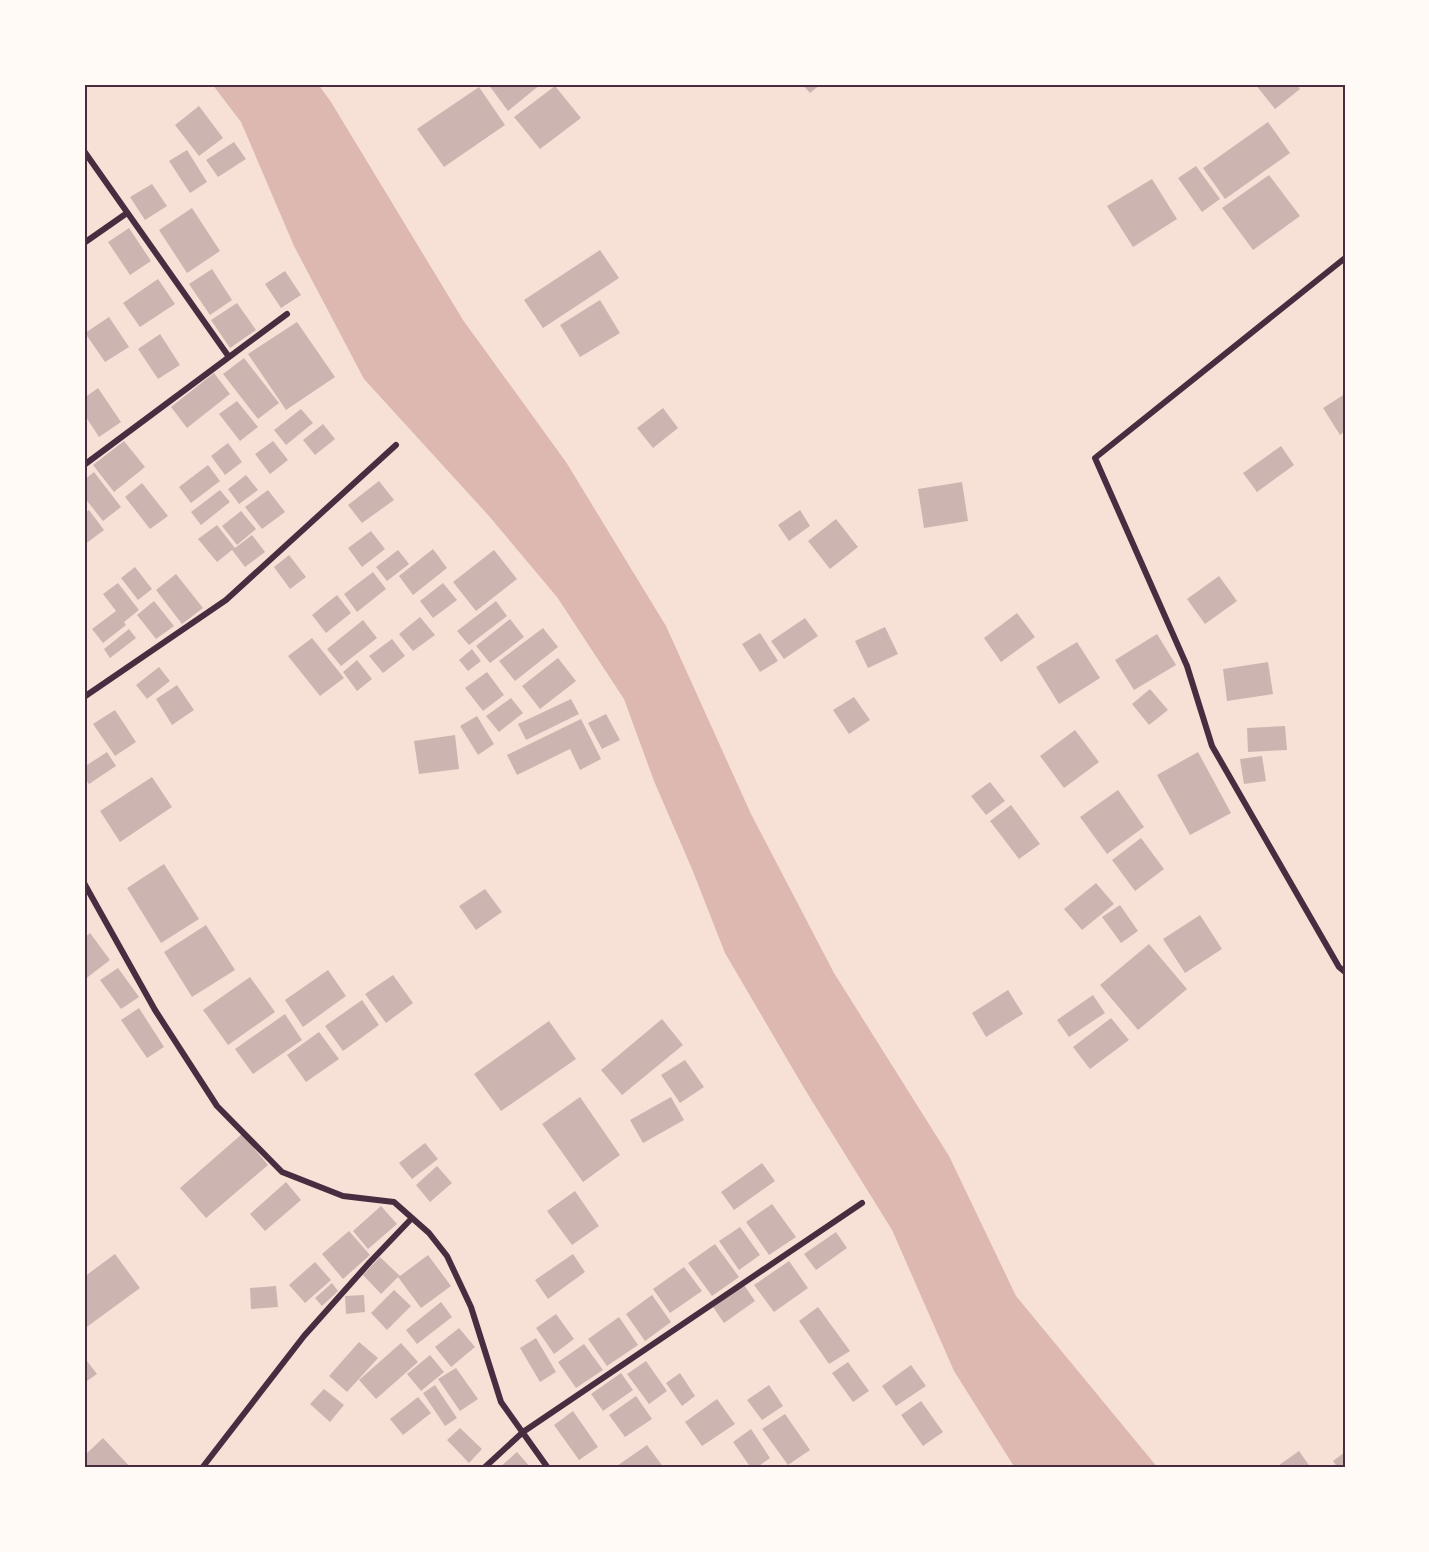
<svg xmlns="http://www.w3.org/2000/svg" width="1429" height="1552" font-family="'Space Grotesk',sans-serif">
<rect width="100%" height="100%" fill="#f7e1d7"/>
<path fill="#dcb8b0" d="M212,84H318L331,102L463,320L566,462L666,626L751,814L834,973L949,1156L1016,1296L1158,1468H1015L954,1371L892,1230L804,1088L725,953L692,869L654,781L624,699L557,597L489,516L364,379L294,246L241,122Z"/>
<path fill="#ccb4b1" d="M488,84H541L508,111Z
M802,84H821L810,93Z
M1255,84H1296L1300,89L1275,109Z
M555,86L581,118L540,149L514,117Z
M479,87L505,125L444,167L417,129Z
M199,106L223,138L199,156L175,125Z
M1268,122L1290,153L1225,199L1203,168Z
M234,142L246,159L218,177L206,160Z
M187,150L207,182L190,193L169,161Z
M1196,166L1220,199L1202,212L1178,178Z
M1269,175L1300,216L1253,250L1222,208Z
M1152,179L1177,219L1133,247L1107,206Z
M152,184L167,206L145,220L130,197Z
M192,208L220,251L187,273L159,230Z
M129,228L151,261L130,275L108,242Z
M600,250L619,278L543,328L524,300Z
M212,269L232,300L210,315L189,284Z
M285,271L301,295L281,308L265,284Z
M158,279L175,304L140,327L123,303Z
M600,300L620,333L580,357L560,325Z
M237,303L256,330L230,348L211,320Z
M109,317L129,347L105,362L85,333Z
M297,322L335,377L286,410L248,354Z
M160,334L180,365L158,379L138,349Z
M244,358L279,403L258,419L223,374Z
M214,373L230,394L187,428L171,407Z
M98,388L121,422L99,437L84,414V398Z
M1345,394V431L1340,435L1323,408Z
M237,401L258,427L240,441L219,414Z
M663,408L678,428L653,448L637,428Z
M301,409L313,423L286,445L274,430Z
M323,424L335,439L315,455L303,440Z
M124,441L145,467L114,492L93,465Z
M273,441L288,460L270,474L255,454Z
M228,443L242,462L225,475L211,456Z
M1281,446L1294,465L1257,492L1243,473Z
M208,465L220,481L191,503L179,487Z
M94,472L121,507L103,521L84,497V480Z
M246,475L258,490L239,504L228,489Z
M379,481L394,500L362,523L348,505Z
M962,482L968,521L924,528L918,489Z
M142,483L168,516L150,529L125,497Z
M220,490L230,502L201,525L191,512Z
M268,490L285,512L262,529L245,507Z
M89,510L104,530L84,545V514Z
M800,510L810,526L789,541L778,525Z
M241,511L256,529L237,545L222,526Z
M836,519L858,547L830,569L808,541Z
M217,525L235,548L252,535L265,552L245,567L232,550L217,562L198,539Z
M371,531L385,549L362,567L348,548Z
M433,549L447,568L413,595L399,576Z
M398,550L409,564L387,581L376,567Z
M494,550L517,579L476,611L453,582Z
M289,555L306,577L290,589L274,567Z
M135,567L152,589L138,600L121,578Z
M373,572L386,589L357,612L344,594Z
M176,574L203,608L182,624L156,590Z
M1219,576L1237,601L1205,624L1187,599Z
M118,583L139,610L124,622L126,625L103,643L92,629L116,611L103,594Z
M443,583L457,600L433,618L420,601Z
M337,595L351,613L326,633L312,615Z
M154,601L174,626L156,639L137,615Z
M496,601L507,616L469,645L457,631Z
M1017,613L1035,637L1001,662L984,638Z
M420,617L435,635L413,651L399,634Z
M805,618L818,636L784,659L771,641Z
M510,619L524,637L490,663L476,646Z
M363,620L377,638L341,666L327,649Z
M885,627L898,654L868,668L855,641Z
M543,628L558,647L515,681L499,661Z
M129,629L136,638L110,658L104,649Z
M760,633L778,661L760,672L742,644Z
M1157,634L1176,665L1134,690L1115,660Z
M312,638L344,678L320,696L288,656Z
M392,639L405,656L383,673L369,656Z
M1077,642L1100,678L1059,704L1036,667Z
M472,649L481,661L468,671L459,660Z
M558,658L576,681L540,709L522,686Z
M357,660L372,679L357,691L343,672Z
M1268,662L1273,694L1227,701L1223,669Z
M159,667L170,681L147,699L136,685Z
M487,672L504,695L483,711L465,688Z
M177,685L194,710L172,725L156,699Z
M1150,689L1168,710L1149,725L1132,704Z
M854,697L870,720L849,734L833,710Z
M511,698L523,713L499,732L486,716Z
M571,699L579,714L526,740L518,724Z
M115,710L136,742L115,756L93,724Z
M606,714L620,740L602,749L588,723Z
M477,716L494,744L478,755L460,726Z
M581,719L601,759L580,770L570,749L517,775L507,755Z
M1285,726L1287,750L1248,752L1247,728Z
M1075,730L1099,762L1064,788L1040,756Z
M455,735L459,769L419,774L414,741Z
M107,752L116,766L89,784L84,777V767Z
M1198,752L1231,813L1190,835L1157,775Z
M1262,756L1266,781L1244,784L1240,759Z
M152,777L172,807L120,842L100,811Z
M990,782L1005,801L986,815L971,796Z
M1118,790L1144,827L1107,854L1080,817Z
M1011,805L1040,844L1019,859L990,821Z
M1141,838L1164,869L1135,891L1112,860Z
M164,864L199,919L161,943L127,888Z
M1096,883L1114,904L1082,930L1064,909Z
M485,889L502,912L476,930L459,906Z
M1120,905L1138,931L1121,943L1102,917Z
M1200,915L1222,949L1185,973L1163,939Z
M206,925L235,970L192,997L164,952Z
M90,933L110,960L84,980V938Z
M1149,944L1187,989L1138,1030L1100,985Z
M118,968L139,997L121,1009L100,980Z
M328,970L346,996L303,1027L285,1000Z
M393,975L413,1003L386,1023L365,994Z
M250,977L275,1012L228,1045L203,1010Z
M1008,990L1023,1014L986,1037L972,1013Z
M1093,995L1105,1013L1069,1037L1057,1020Z
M362,1000L379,1025L343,1051L325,1026Z
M139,1008L164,1047L147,1058L121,1020Z
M285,1014L302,1040L253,1074L235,1049Z
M1111,1018L1129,1040L1090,1069L1073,1047Z
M662,1019L683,1045L622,1095L601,1070Z
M549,1021L576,1059L501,1111L474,1074Z
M319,1032L339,1059L306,1082L287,1055Z
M685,1060L704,1087L680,1103L661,1075Z
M580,1097L620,1155L583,1182L542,1124Z
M671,1097L684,1120L643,1143L630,1120Z
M242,1134L268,1165L206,1218L180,1188Z
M425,1143L438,1159L412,1179L399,1163Z
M762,1163L775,1181L734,1210L721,1192Z
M437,1166L452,1183L430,1202L416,1185Z
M286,1182L301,1200L265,1231L250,1214Z
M575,1191L599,1226L572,1245L547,1211Z
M772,1204L796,1237L769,1255L746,1222Z
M381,1206L397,1224L368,1249L353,1231Z
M740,1227L760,1255L739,1270L719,1241Z
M349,1231L370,1255L343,1279L322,1254Z
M836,1232L847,1248L816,1270L804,1254Z
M715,1244L739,1277L712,1296L688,1263Z
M115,1254L140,1288L84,1329V1277Z
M573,1254L585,1272L548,1299L535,1280Z
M428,1255L451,1286L421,1308L398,1277L381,1294L363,1275L380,1257L400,1276Z
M789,1261L808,1288L774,1312L754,1285Z
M315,1262L331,1280L305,1303L289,1285Z
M684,1267L702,1291L670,1313L653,1289Z
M332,1283L338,1291L322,1306L315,1298Z
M744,1285L755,1301L724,1323L713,1307Z
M276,1286L278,1307L251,1309L250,1288Z
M394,1290L411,1306L387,1330L371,1313Z
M364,1295L365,1312L346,1314L345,1296Z
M652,1295L671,1322L645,1341L626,1314Z
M441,1302L452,1317L417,1344L406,1330Z
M818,1307L850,1351L829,1364L799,1321Z
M556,1314L574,1339L554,1354L536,1328Z
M619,1317L638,1345L607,1366L588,1339Z
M459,1328L475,1347L451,1367L435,1347Z
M536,1338L556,1372L540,1382L520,1348Z
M359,1342L378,1358L347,1392L329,1376Z
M401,1343L418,1362L376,1399L359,1380Z
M584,1344L603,1370L576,1388L558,1362Z
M430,1355L444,1372L421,1391L407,1374Z
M84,1357L97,1374L84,1383Z
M646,1361L667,1391L649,1404L627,1374Z
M848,1362L869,1391L853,1402L832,1373Z
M911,1365L926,1386L896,1406L882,1386Z
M456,1368L478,1399L460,1411L438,1379Z
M621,1373L633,1390L603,1411L591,1394Z
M680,1373L695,1396L682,1406L666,1383Z
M435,1385L457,1418L445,1426L423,1393Z
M769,1385L783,1406L762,1420L747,1400Z
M324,1389L344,1405L330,1422L310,1404Z
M636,1396L652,1419L625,1437L609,1415Z
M418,1397L431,1413L403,1435L390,1419Z
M717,1399L735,1424L702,1446L685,1422Z
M921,1401L943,1432L923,1446L901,1415Z
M573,1411L598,1447L579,1460L554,1425Z
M785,1414L810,1450L788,1465L762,1429Z
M460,1428L482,1449L469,1463L447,1440Z
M751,1429L770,1458L756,1468H751L733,1442Z
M103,1438L131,1468H84V1456Z
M647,1445L664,1468H614Z
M1299,1451L1311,1468H1275Z
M517,1452L531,1468H499Z
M1345,1452V1468H1338L1333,1461Z"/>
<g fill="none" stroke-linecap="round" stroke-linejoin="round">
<path stroke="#4a2c40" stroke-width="6" d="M84,151L229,357
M84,243L127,213
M1345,258L1095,458L1187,666L1212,746L1339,967L1345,972
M84,465L287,314
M84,697L226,600L396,445
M84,883L155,1010L217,1106L282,1172L343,1196L394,1202L429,1233L447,1256L471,1307L501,1402L548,1468
M202,1468L304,1336L370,1262L412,1218
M484,1468L523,1432L862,1203"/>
</g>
<rect width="1429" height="1552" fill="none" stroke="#fffaf5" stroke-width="171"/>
<rect x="86" y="86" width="1258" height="1380" fill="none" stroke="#4a2c40" stroke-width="2"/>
</svg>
